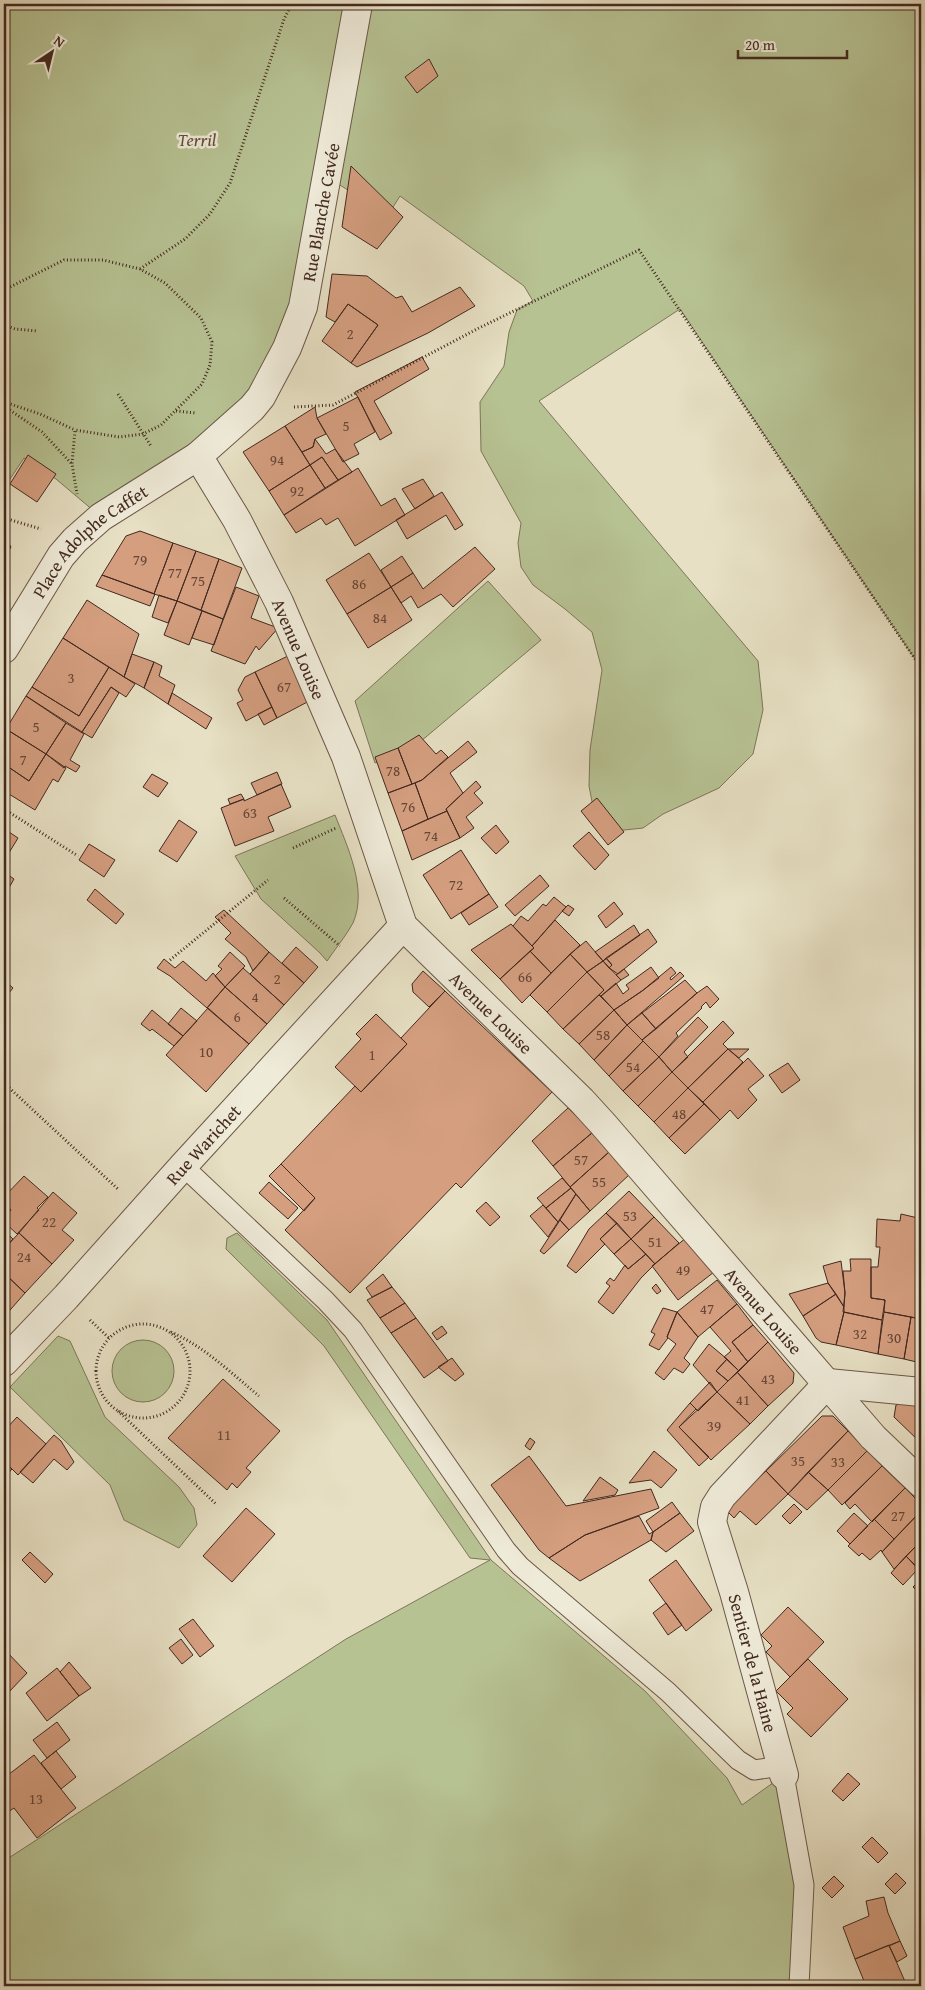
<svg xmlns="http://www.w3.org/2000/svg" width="925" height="1990" font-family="'Gentium Book Plus',serif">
<rect width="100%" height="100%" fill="#e7e0c4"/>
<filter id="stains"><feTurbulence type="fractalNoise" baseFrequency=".004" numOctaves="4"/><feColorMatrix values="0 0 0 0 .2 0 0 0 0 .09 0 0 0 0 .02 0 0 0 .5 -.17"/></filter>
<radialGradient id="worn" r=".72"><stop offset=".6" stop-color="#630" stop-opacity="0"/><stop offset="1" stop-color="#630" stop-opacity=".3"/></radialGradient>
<path fill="#b7c293" stroke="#7d7659" d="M4,4H921V668L680,309L539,401L758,661L763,710L753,754L719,788L663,814L643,828L615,831L595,817L589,786L590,750L602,670L592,632L565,609L533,585L521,567L518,543L521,523L481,451L480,402L504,366L509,332L517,310L533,301L524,286L400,196L388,215L327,177L303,307L261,397L101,517L56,479L24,458L4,488Z
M488,581L541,640L420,742L404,753L375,763L355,701Z
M335,815C347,846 368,889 353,923C346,936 335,949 327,961L320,953L261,899L235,856Z
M237,1233L327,1320L491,1560L645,1691L727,1778L742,1805L784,1775L804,1885L799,1986H4V1861L346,1639L490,1560L470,1558L324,1346L226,1249L227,1238Z
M58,1336L70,1341L105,1417L179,1487L194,1508L197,1525L179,1548L124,1520L110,1485L10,1387Z
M112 1371a31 31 0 1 1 62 0a31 31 0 1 1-62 0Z"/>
<path fill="#d49e7f" stroke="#43291f" d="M429,59L438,76L417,93L405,77Z
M351,166L403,217L377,249L342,227Z
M332,274L367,276L396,298L402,296L412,312L460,287L475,306L428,333L357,367L351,363L378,325L348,304L335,322L326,317Z
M348,304L378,325L351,363L322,341Z
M422,357L429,369L374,401L392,433L380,440L355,392Z
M358,397L375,432L354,444L359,454L343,462L317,418Z
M315,407L317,418L326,434L315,439L313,447L302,452L285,426Z
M285,426L310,465L269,491L243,452Z
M315,439L326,454L335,449L352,472L338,480L322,457L310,465L302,452L313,447Z
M28,455L56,474L37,502L10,484Z
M322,457L338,480L325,488L310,465Z
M310,465L325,488L284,515L269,491Z
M358,468L381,506L395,498L405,515L355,546L338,518L326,525L321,518L296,533L284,515Z
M423,479L434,496L415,509L402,489Z
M442,492L463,525L455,530L446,515L407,539L396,520Z
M140,531L173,543L154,594L102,575L126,536Z
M4,536L11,547L4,558Z
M173,543L196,551L177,601L154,594Z
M475,547L495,569L453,607L441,594L418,608L411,596L401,603L391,587L413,573L423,589Z
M196,551L219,559L201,610L177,601Z
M369,553L391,587L347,614L326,580Z
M402,556L413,573L391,587L381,570Z
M219,559L242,568L223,619L201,610Z
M102,575L155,594L150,606L96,586Z
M236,587L259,596L251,618L278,628L259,650L256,646L245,664L211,651Z
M391,587L412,620L368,648L347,614Z
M159,595L177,601L168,623L152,617Z
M87,600L139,634L124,677L63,638Z
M177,601L202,611L189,645L164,635Z
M202,611L223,619L214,645L192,638Z
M63,638L109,667L79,716L32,687Z
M132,654L154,662L144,688L124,677Z
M292,654L313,699L277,718L255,672Z
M154,662L162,666L159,676L175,685L168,704L144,688Z
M109,667L135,684L126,697L111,687L82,732L26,696L32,687L79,716Z
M255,672L272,707L246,721L237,703L243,700L238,690L245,677Z
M111,687L119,693L92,738L82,732Z
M172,693L212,718L206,729L168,704Z
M26,696L66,723L46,754L6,729Z
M272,707L277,718L264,725L258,714Z
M66,723L84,734L70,760L80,766L76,772L65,766L64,768L46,754Z
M6,729L46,754L29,781L4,764V732Z
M419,735L436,754L441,750L448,757L422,780L412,784L398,748Z
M468,741L477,752L450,773L463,793L446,809L447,811L428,819L415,783L422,780Z
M398,748L412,784L388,793L375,757Z
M46,754L66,768L58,782L53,779L35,810L4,791V764L29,781Z
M277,772L282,784L257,795L251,783Z
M152,774L168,783L158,797L143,787Z
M476,781L481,787L474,793L483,803L466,817L474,828L460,838L446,809Z
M415,783L428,819L402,831L388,793Z
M281,784L291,807L268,817L274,831L235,846L221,808L244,799V801Z
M241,794L244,799L230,804L228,799Z
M597,798L624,832L608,845L581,811Z
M447,811L460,838L412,860L402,831Z
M179,820L197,832L177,862L159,851Z
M496,825L509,842L496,854L481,838Z
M6,830L18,838L4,861V834Z
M589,832L609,855L595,870L573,846Z
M89,844L115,860L104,877L79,860Z
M461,850L489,894L451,919L423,875Z
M4,872L14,879L6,893L4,892Z
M540,875L549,886L515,916L505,905Z
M95,889L124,914L116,924L87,900Z
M489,894L498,907L469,925L461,913Z
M554,897L566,907L532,946L513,926L521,916L528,921L543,904L546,906Z
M614,902L623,914L606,928L598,916Z
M568,905L574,909L569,916L562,911Z
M224,910L269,952L253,971L246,957L225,939L231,933L215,917Z
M555,920L580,945L551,973L530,951L534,948L532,946Z
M511,924L534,948L500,979L471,950Z
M634,925L640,935L603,961L595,952Z
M648,929L657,942L618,974L609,968L612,965L606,958Z
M586,941L603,961L587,972L570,954Z
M296,947L318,967L304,983L282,963Z
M530,951L551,973L522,1003L500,979Z
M230,952L245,966L225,987L215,976L222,969L218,966Z
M269,952L304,983L284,1005L250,974Z
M570,954L587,972L547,1012L530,995Z
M606,958L612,965L609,968L603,961Z
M164,959L175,968L183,961L206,981L213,973L225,987L207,1008L170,976L157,968Z
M603,961L621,980L601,996L599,995L604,990L587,972Z
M651,967L659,978L642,991L614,1010L601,996L616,983L623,994L629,989L626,985Z
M671,967L676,973L670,978L671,980L680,972L684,976L627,1025L614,1010L642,991Z
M243,968L284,1005L267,1024L225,987Z
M624,969L629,975L621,980L616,975Z
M423,971L445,991L429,1007L413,992L412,984Z
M587,972L604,990L563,1029L547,1012Z
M4,980L13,988L4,999Z
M685,980L697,993L656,1029L642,1013Z
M707,986L719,999L710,1008L706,1002L701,1007L702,1008L676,1033L678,1036L659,1057L642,1040L697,993Z
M225,987L267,1024L249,1044L207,1008Z
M445,991L552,1092L461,1188L456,1183L350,1293L285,1230L315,1198L281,1164L355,1086L361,1092L407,1044L401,1038Z
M599,995L614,1010L579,1044L563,1029Z
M181,1008L197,1021L183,1036L168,1024Z
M208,1008L249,1044L206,1092L166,1055Z
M152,1010L183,1036L174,1046L152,1029L150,1031L141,1024Z
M614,1010L627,1025L594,1060L579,1044Z
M642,1013L656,1029L642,1040L627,1025Z
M376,1014L407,1044L361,1092L335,1067L361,1039L356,1034Z
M698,1017L708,1027L684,1052L688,1057L672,1072L659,1057Z
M723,1021L734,1033L723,1044L728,1049L688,1088L672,1072Z
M627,1025L643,1041L609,1076L594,1060Z
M643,1041L659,1057L623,1091L609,1076Z
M728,1049L743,1062L703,1102L688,1088Z
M728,1049H749L739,1058Z
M659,1057L672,1072L638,1106L623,1091Z
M748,1058L764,1076L748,1089L757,1100L738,1119L730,1110L720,1120L703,1102Z
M788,1063L800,1080L782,1093L769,1075Z
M672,1072L688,1088L654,1122L638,1106Z
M688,1088L704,1104L669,1138L654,1122Z
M704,1104L720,1120L685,1154L669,1138Z
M568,1108L593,1132L553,1166L532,1141Z
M593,1132L609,1152L570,1187L553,1166Z
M609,1152L629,1175L590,1211L570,1187Z
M281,1164L315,1198L304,1211L269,1176Z
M24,1176L48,1197L37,1208L39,1210L17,1234L4,1222V1218L11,1210L4,1202V1197Z
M562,1178L571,1188L546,1208L537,1198Z
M269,1182L298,1208L288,1219L259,1193Z
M571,1188L576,1194L558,1222L546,1208Z
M629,1191L654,1217L631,1239L606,1213Z
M53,1192L77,1213L62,1230L74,1240L52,1264L19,1233Z
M576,1194L590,1211L569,1230L560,1220Z
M486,1202L500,1217L490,1226L476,1211Z
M543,1205L558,1222L548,1237L530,1216Z
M606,1213L617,1223L600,1239L605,1244L576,1273L567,1266L589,1229Z
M901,1214L918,1218L917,1235H921V1319L884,1312L885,1300L871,1298V1267H878L880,1247H876L877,1219L900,1221Z
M654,1217L679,1243L655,1264L631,1239Z
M560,1220L569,1230L544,1254L540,1251Z
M617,1223L631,1239L614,1254L600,1239Z
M4,1230L13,1239L4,1249Z
M19,1233L52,1264L25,1293L4,1273V1249Z
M687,1237L714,1272L678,1300L652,1266Z
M631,1239L646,1254L628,1269L614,1254Z
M646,1254L655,1264L641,1278L613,1314L598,1302L610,1286L606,1283L610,1278L614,1281L625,1265L628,1269Z
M850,1259H871V1298L885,1300L882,1320L843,1312L845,1293L843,1271H851Z
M841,1261L845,1293L844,1307L828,1283L823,1266Z
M4,1273L25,1293L4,1317Z
M383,1274L392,1287L372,1297L366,1288Z
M717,1280L737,1304L698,1337L677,1312Z
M828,1283L836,1294L803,1316L789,1294Z
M656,1284L661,1291L657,1294L652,1288Z
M392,1287L405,1303L380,1318L367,1300Z
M836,1294L844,1307V1312L836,1345L821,1342L816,1338L803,1316Z
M405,1303L416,1318L391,1333L380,1318Z
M737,1304L753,1325L732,1342L748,1362L739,1371L724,1357L731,1351L710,1327Z
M663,1308L677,1312L667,1337L668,1338L659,1350L649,1345L655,1334L651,1332Z
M677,1312L698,1337L684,1358L690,1364L683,1373L674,1368L664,1380L655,1373L676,1344L667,1337Z
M844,1312L882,1320L878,1354L836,1345Z
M884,1312L911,1317L904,1359L878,1354Z
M911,1317L921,1319V1363L904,1359Z
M416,1318L448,1361L424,1378L391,1333Z
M753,1325L768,1342L748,1362L732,1342Z
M442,1326L447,1333L437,1340L432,1333Z
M768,1342L794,1373L793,1383L768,1406L737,1372Z
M709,1344L727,1359L716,1371L728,1381L717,1392L693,1365Z
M452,1358L464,1374L455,1381L438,1367Z
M727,1359L739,1371L728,1381L716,1371Z
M737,1372L768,1406L750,1424L717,1392Z
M223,1379L280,1431L246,1468L251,1472L237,1488L232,1483L227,1490L168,1438Z
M710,1382L717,1392L698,1411L690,1403Z
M717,1392L750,1424L711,1460L679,1427Z
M920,1398L921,1400V1443L894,1417L896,1405Z
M690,1403L696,1409L679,1427L709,1457L699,1466L667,1430Z
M822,1416H833L848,1431L788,1494L766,1471Z
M17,1417L46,1444L18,1475L4,1461V1431Z
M848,1431L867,1451L828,1490L808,1472Z
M54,1435L61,1441L74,1462L67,1470L54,1459L33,1483L20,1472Z
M530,1438L535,1442L530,1450L525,1446Z
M654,1451L677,1470L661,1488L651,1480L629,1483Z
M867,1451L882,1466L842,1505L828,1490Z
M529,1456L566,1506L651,1489L659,1508L585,1535L549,1558L539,1550L491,1485Z
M4,1461L12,1469L4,1478Z
M882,1466L905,1488L872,1522L855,1504L850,1509L845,1503Z
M766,1471L788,1494L756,1525L740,1511L734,1518L728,1512L734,1502Z
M808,1472L828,1490L807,1510L788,1494Z
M600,1477L618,1490L615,1495L583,1501Z
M905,1488L921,1504V1511L894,1539L874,1519Z
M672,1502L680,1513L653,1532L646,1521Z
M794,1504L802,1512L790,1524L782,1516Z
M246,1508L275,1534L232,1582L203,1556Z
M921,1511V1541L894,1569L882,1552Z
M680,1513L694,1531L666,1552L651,1540L653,1532Z
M854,1513L868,1526L850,1544L837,1531Z
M639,1516L649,1534L653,1532L651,1540L580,1581L549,1558L585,1535Z
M874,1519L894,1539L882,1552L881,1550L870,1560L862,1553L859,1556L848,1546Z
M921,1541V1571L906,1556Z
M30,1552L53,1574L45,1583L22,1560Z
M906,1556L918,1569L903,1585L891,1573Z
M676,1560L712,1610L686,1631L649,1580Z
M921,1579V1595L913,1587Z
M666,1603L682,1625L668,1635L653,1613Z
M788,1607L824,1642L790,1677L766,1652L772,1646L761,1635Z
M193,1619L214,1646L200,1657L179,1629Z
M181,1639L193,1655L182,1664L169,1648Z
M4,1649L27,1673L8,1693L4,1688Z
M808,1659L848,1699L811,1737L787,1714L793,1708L776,1691Z
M69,1662L91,1688L79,1696L60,1672Z
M57,1668L79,1696L47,1721L26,1693Z
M57,1722L70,1740L47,1758L33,1740Z
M56,1751L76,1777L61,1789L41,1763Z
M34,1755L76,1808L37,1838L14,1808L5,1814L4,1812V1778Z
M848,1773L860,1784L843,1801L832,1791Z
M872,1837L888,1853L878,1863L862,1847Z
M896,1873L906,1883L895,1894L885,1884Z
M834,1876L844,1886L832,1898L822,1888Z
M884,1897L888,1913L900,1941L855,1959L843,1927L869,1916L866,1901Z
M900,1941L907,1956L897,1962L889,1946Z
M889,1945L907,1986H866L855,1959Z"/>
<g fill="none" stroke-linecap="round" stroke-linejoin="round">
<g stroke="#6c5748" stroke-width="21">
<path id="lane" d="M183,1166L325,1300L353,1330L506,1550L520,1566L668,1692L738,1760L754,1770L781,1766
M784,1775L804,1885L799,1986"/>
</g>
<g stroke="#6c5748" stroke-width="30">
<g id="street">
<path id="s1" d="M198,456L237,520L279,602L346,757L403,926L582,1101L603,1124L873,1437L921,1483"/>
<path id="s2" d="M4,649L61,556L75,540L101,517L198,456L252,408L261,397L287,348L303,307L358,4"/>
<path id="s3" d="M4,1362L66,1297L183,1166L403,926"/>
<path d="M828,1383L921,1392"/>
<path d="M784,1775L734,1592L712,1522L715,1507L722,1496L828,1383"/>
</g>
</g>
<path stroke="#43291f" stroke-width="3" stroke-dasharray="1 2.5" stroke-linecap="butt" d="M140,269L185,239L210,214L230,183L284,19L292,4
M4,290L64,260H103L140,269L165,283L201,318L212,342L210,365L202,384L161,425L143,434L119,437L75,430L72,464L77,494
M4,325L15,329L38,331
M118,394L151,446
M4,402L40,414L75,430
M4,406L42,432L71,463
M294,407L333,405L479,328L639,250L921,668
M176,411L196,413
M4,518L41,529
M4,809L78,856
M293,848L336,828
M284,898L340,946
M170,960L268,880
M4,1083L119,1190
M90,1320L109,1338
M96 1371a47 47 0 1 1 94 0a47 47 0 1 1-94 0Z
M171,1332C205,1347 231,1373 259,1396
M118,1411L217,1505"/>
<use href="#lane" stroke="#efebd9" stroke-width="19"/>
<use href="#street" stroke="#efebd9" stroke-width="28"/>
</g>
<g text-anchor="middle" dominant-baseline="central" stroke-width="5" stroke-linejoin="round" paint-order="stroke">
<g font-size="15" fill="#674637">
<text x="350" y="333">2</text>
<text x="346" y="425">5</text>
<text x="277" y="459">94</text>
<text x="297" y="490">92</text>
<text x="140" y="559">79</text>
<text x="175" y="572">77</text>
<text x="198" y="580">75</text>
<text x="359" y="583">86</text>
<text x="380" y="617">84</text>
<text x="71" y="677">3</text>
<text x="284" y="686">67</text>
<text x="36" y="726">5</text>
<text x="23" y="759">7</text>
<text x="393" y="770">78</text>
<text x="408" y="806">76</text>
<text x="250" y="812">63</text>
<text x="431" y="835">74</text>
<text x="456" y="884">72</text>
<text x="525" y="976">66</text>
<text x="277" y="978">2</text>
<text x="255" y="996">4</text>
<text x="237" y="1016">6</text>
<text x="603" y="1034">58</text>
<text x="206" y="1051">10</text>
<text x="372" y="1054">1</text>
<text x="633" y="1066">54</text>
<text x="679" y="1113">48</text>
<text x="581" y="1159">57</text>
<text x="599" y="1181">55</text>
<text x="630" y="1215">53</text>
<text x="49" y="1221">22</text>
<text x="655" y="1241">51</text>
<text x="24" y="1256">24</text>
<text x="683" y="1269">49</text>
<text x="707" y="1308">47</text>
<text x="860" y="1333">32</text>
<text x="894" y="1337">30</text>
<text x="768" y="1378">43</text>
<text x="743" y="1399">41</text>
<text x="714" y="1425">39</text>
<text x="224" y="1434">11</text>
<text x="798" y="1460">35</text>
<text x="838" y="1461">33</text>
<text x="898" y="1515">27</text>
<text x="36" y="1798">13</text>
</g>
<g font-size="18" font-style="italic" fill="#604f3c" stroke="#efebd9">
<text x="197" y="139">Terril</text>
</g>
<g font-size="18" fill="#43291f" stroke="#efebd9">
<text stroke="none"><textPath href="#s2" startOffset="562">Rue Blanche Cavée</textPath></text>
<text stroke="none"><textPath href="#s2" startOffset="140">Place Adolphe Caffet</textPath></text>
<text stroke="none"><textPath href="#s1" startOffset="218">Avenue Louise</textPath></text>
<text stroke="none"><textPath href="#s1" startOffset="638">Avenue Louise</textPath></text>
<text stroke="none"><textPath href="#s3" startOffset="295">Rue Warichet</textPath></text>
<text stroke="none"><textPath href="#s1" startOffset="1042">Avenue Louise</textPath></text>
<text transform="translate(753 1663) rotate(75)">Sentier de la Haine</text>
</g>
</g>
<rect width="925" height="1990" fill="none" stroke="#e7e0c4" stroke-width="20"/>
<rect x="5" y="5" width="915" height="1980" fill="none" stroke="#43291f" stroke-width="2.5"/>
<rect x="10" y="10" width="905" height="1970" fill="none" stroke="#43291f"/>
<g transform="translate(52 52) rotate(35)" stroke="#efebd9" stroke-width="4" paint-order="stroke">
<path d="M0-4L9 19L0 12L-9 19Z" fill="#43291f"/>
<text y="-8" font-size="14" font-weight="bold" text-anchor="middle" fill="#43291f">N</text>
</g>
<path d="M738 50v8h109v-8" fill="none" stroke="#43291f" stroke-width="2.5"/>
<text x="745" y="50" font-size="15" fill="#43291f" stroke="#efebd9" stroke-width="4" paint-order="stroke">20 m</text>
<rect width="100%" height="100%" filter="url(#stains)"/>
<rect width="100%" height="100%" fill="url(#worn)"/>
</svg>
